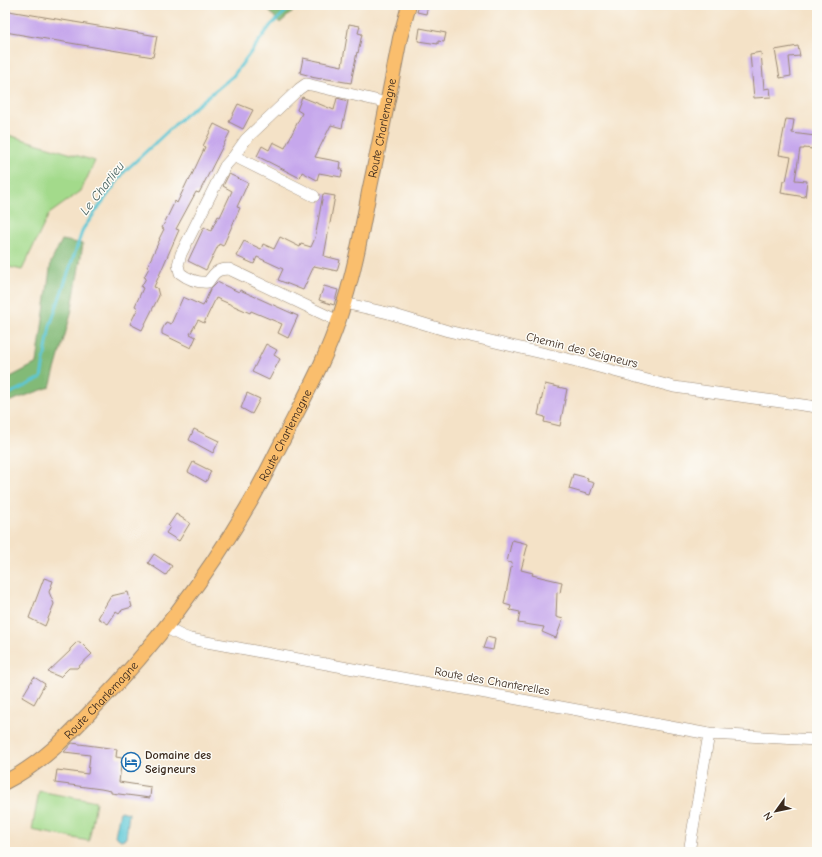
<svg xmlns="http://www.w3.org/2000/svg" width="822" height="857" font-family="'Comic Neue',sans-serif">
<rect width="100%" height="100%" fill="#fdfcf7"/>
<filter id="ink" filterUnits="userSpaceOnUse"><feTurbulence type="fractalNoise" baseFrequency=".025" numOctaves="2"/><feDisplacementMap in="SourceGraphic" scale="8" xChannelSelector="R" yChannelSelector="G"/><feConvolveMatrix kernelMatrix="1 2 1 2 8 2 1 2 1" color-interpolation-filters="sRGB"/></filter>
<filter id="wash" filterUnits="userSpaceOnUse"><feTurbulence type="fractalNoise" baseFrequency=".012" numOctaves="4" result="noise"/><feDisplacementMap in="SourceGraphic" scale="16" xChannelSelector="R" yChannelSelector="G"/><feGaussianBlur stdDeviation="0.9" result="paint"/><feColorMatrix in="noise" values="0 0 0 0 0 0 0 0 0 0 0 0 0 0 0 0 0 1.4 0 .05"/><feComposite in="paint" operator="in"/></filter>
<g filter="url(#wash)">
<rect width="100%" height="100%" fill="#f4e2c7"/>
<path fill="#a3da8b" stroke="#6f8254" d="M5,134L95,161L81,191L49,214L22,270L5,266Z
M39,791L96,802L89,841L32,830Z"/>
<path fill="#82ba77" stroke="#5e724a" d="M273,5H300L280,23L269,11Z
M62,240L83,244L71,314L50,387L5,403V380L37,363L51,262Z"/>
<path fill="#5cc7d6" stroke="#4c787a" d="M120,811L129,813L126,838L121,840L115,836Z"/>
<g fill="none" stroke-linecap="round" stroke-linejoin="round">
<path stroke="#5cc7d6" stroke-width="3" d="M5,396L41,378L50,326L83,229L124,172L184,116L233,76L271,25L293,5"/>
</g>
<g id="blocks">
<path fill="#c6a7ec" d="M419,5H428L426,14L417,12Z
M9,11L157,36L153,57L5,32V23L7,24Z
M349,24L360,26L358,33L362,34L358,53L357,52L351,83L321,78V79L311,77V76L300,73L303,58L342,66Z
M420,28L446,33L444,42L438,41V44L418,41Z
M798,46L800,56L789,57L791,76L780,78L775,50Z
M761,52L764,89L770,88L771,97L754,98L750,54Z
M302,97L334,110L337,98L348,101L342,128L331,125L315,157L341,162L340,169H343L341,177L319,173L317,180L302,172L300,178L257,156L262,146L269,150L273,142L285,148L302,113L297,110Z
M238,104L253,110L243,129L229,122Z
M786,119L794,120L792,133L815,136L813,149L804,148V149H800L795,180L807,181L805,197L781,193L783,181H786L791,157L779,155Z
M214,124L230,132L199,193L196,192L176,229L179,230L154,287L157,288L159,296L142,330L130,324L138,308L135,306L143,288L141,287L146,278L144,277L149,268L147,267L160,239H159L164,229L162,228L175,201L177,203L188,180L189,181L205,147L203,146Z
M229,174L248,183L237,207L240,208L223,246L219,244L206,270L188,261L204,227L211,231L218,216L220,217L232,191L223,186Z
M323,194L335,196L324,256L340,260L337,271L314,266L303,290L278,280L283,269L257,257L254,264L236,256L244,241L261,249L263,244L274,249L280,237L300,247L301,244L311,247L315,238Z
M217,282L239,292L240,290L298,316L288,338L278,333L282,324L251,311L250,313L216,298L204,323L198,320L190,334L196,337L191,348L162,334V330L166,322L171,324L183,297L203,306L211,288Z
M324,286L338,290L334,305L319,300Z
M266,344L277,350L274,355L280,359L269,380L252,372Z
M545,384L567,389L560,426L544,422L545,417L538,415Z
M247,393L260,399L252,414L241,408Z
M194,429L219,441L213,453L189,440Z
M193,462L211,471L206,482L188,472Z
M573,474L588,478L587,481L594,483L590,495L569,489Z
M176,514L190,523L179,541L166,533L170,527L168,526Z
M512,540L528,544L521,570L533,573L532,575L562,582L560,593L557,592L556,617L563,619L556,638L542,632L544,627L518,623L520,612L510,610L511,606L504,604L512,563L507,562Z
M154,554L172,566L166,575L148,563Z
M44,578L53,581L49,592L54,604L45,626L29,618Z
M128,592L132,607L122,610L119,614L116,612L108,624L98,618L111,596Z
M487,637L495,639L493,650L483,648Z
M77,642H80L92,654L77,668H69L60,677L48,672L70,651V649Z
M34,677L45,684L34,704L22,697Z
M72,743L117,749L116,757L122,758L119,782L151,787L150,798L111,793V791L101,789L55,783L57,770L88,774L90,755L64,752Z"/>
</g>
</g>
<g filter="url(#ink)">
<use href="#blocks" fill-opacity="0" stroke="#988672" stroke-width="1"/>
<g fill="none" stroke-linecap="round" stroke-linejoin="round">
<g stroke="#988672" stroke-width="12">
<path id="minor" d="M234,156L314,196
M344,303L388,313L448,331L576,361L674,387L817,407
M338,321L229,269C217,269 215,272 208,282C197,283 189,280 180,273L178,265L181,254L225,166L234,156L246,139L299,89L306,84L311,85L388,103
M166,628L182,636L190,639L709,734L817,740
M689,852L709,734"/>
</g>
<g stroke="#988672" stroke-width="16">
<g id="major">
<path id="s1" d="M5,782C41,764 68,736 95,707C156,645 208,575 252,499C264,478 275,455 286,434C305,396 326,359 339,319C353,278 361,235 369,192C380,141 390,90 400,38L409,5"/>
</g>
</g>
<use href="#minor" stroke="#fff" stroke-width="11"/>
<use href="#major" stroke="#fabe6d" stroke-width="14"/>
</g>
</g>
<defs>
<g id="hotel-ring" transform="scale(1)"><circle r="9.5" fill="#fdfcf7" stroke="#1f6fb2" stroke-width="1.5"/><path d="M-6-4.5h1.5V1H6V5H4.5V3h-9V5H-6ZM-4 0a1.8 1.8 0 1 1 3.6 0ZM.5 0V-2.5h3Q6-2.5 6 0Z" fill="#1f6fb2"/></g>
</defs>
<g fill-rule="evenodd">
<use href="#hotel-ring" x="131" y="762"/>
</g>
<g text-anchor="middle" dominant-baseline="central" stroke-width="3" stroke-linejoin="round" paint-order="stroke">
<g font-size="12" fill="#3b2a1e" stroke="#fdfcf7">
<text stroke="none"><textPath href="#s1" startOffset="775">Route Charlemagne</textPath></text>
<text transform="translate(582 350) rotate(14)">Chemin des Seigneurs</text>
<text stroke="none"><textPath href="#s1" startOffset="451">Route Charlemagne</textPath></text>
<text transform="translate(492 681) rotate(10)">Route des Chanterelles</text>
<text stroke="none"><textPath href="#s1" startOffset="127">Route Charlemagne</textPath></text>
</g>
<g font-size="12" font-weight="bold" fill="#3b2a1e" stroke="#fdfcf7" text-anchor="start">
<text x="145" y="755">Domaine des<tspan x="145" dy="14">Seigneurs</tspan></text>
</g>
<g font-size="13" font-style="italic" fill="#47615e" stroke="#fdfcf7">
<text transform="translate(102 188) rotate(-52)">Le Charlieu</text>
</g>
</g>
<rect width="822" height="857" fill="none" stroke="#fdfcf7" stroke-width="20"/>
<g transform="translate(776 811) rotate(237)" stroke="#fdfcf7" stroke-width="3" paint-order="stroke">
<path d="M0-3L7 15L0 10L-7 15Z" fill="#3b2a1e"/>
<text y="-6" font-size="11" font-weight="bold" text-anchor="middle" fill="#3b2a1e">N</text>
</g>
</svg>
